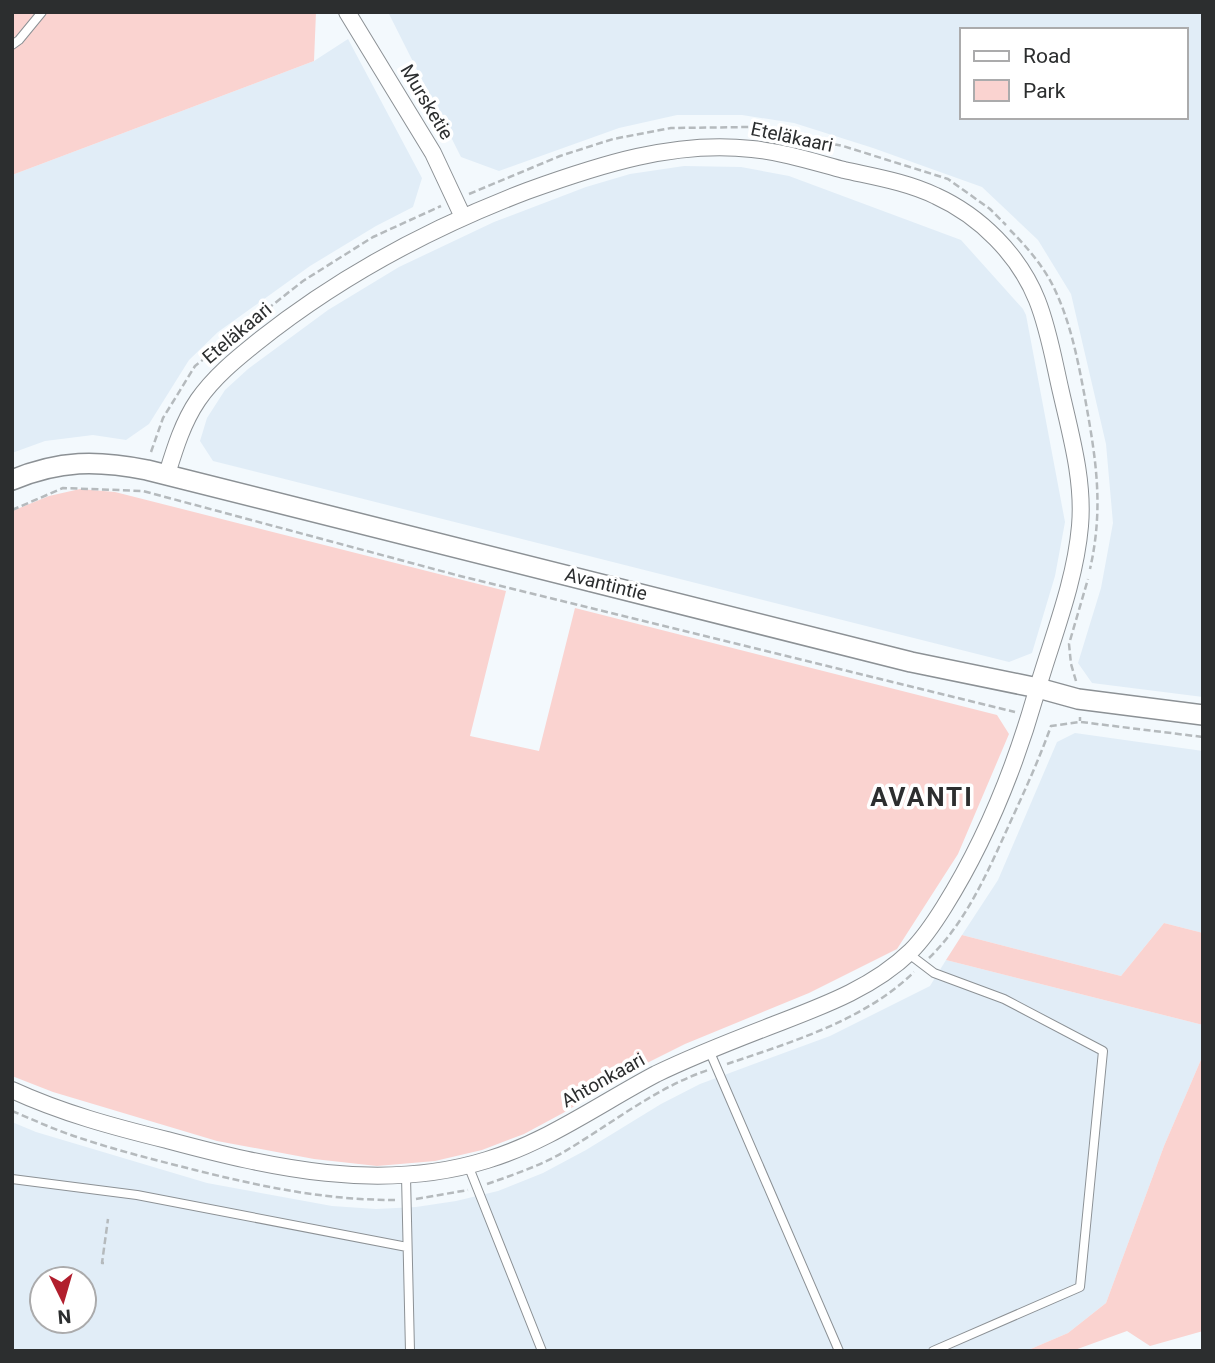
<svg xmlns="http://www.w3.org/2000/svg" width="1215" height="1363" font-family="Roboto,sans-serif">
<rect width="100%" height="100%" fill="#f3f9fd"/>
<path fill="#e1edf7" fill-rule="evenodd" d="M388,12H1203V697L1092,683L1078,663L1101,588L1113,523L1106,444L1071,294L1038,240L982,187L873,148L794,123L742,115H677L619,128L499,171L461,157ZM961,30H1185V117H961Z
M348,39L422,178L413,207L376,226L310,266L218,332L189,360L149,424L126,440L93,435L45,441L12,453V175L314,61Z
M684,166L741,167L789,176L961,240L1023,309L1026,315L1065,522L1055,576L1032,653L1009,662L213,461L200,441L207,418L225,390L248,369L328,310L399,267L494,222L586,187L630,174Z
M1075,733L1203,751V933L1164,923L1121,976L962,935L998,880L1057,742Z
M946,960L1203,1025V1055L1164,1146L1106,1303L1068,1333L1026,1351H12V1122L36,1132L207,1183L332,1206L376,1209L416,1207L456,1201L498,1191L543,1173L586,1150L661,1104L700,1084L830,1036L930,986ZM42,1279H84V1321H42Z"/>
<path fill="#fad3d0" d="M12,12H316L314,61L12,175Z
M80,489L115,492L506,591L470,736L539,751L575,608L997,715L1009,734L958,854L897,949L809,993L685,1044L639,1067L563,1113L524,1134L482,1150L435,1161L377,1166L314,1159L217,1141L53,1092L12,1076V511L49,496Z
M1164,923L1203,933V1025L946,960L962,935L1121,976Z
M1203,1055V1331L1150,1346L1127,1331L1072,1351H1026L1068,1333L1106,1303L1164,1146Z"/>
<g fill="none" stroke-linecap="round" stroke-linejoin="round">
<g stroke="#8c9195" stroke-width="10">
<path id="service" d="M12,45L19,40L42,12
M909,954L934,973L1004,999L1103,1051L1080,1287L933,1351
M709,1050L839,1351
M468,1165L542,1351
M406,1176L410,1351
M12,1179L137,1195L407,1247"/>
</g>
<g stroke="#8c9195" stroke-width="18">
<path id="minor" d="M347,12L433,153L463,217
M12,1090C62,1113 114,1127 167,1140C271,1168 381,1193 487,1160C547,1142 601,1103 656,1074C697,1054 739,1038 781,1022C828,1004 875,986 911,951C924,938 934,923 944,907C984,843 1014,770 1035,697C1051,641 1075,584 1080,526C1084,481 1071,436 1061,392C1054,362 1049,330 1037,300C1019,255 980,216 936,196C907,182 875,177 844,170C814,162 783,152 752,149C675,140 599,165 527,191C430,228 337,278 256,343C235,360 214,377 198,400C183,422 175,448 167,474"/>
</g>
<g stroke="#8c9195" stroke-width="22">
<path id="tertiary" d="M12,480C60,460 97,460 147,470L911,662L1038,688L1078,699L1203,715"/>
</g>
<path stroke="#b5babd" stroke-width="2.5" stroke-dasharray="7 3.5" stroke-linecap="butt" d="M469,194L560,156L613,139L671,128L750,127L843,146L948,179L990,209L1006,225
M1010,230C1027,247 1045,268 1055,290C1071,324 1078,361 1085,398C1096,459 1104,507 1090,569
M151,452L163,418L195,366L303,281L373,237L441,206
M12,510L63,488L143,491L460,576L1015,712
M1076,681L1071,664L1069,644L1088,579
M1081,722L1203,737
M929,958C967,921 988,871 1009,825C1024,792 1039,760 1051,726L1080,722V717
M727,1064C792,1042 865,1020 914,972
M12,1111C34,1120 55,1130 77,1137C115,1150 155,1160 195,1170C263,1187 325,1200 395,1200
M487,1184C513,1175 539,1166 562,1153C610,1125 655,1088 708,1070
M416,1199L468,1190
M104,1263H102L108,1219"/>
<use href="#service" stroke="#fff" stroke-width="8"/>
<use href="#minor" stroke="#fff" stroke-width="16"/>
<use href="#tertiary" stroke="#fff" stroke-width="19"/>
</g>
<g text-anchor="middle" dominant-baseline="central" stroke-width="7" stroke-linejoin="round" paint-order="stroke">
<g font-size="19" fill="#2c2e2f" stroke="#fff">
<text transform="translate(427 102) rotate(59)">Mursketie</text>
<text transform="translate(792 137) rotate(12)">Eteläkaari</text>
<text transform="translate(237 333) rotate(-40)">Eteläkaari</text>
<text transform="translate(606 584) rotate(14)">Avantintie</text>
<text transform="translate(603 1080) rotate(-29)">Ahtonkaari</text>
</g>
<g font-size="26" font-weight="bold" letter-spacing="2" fill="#2c2e2f" stroke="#fff">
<text x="922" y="797">AVANTI</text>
</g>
</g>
<rect width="1215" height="1363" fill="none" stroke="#2c2e2f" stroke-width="28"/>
<rect x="960" y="28" width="228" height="91" fill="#ffffff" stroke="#ababac" stroke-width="2"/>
<rect x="974" y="51" width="35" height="10" fill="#ffffff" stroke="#ababac" stroke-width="2"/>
<text x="1023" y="63" font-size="21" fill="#2c2e2f">Road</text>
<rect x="974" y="80" width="35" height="21" fill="#fad3d0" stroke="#ababac" stroke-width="2"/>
<text x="1023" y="98" font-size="21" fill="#2c2e2f">Park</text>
<g transform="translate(63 1300) rotate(175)"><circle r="33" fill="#ffffff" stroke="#ababac" stroke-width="2"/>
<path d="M0-5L12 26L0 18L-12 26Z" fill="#b11e2d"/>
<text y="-10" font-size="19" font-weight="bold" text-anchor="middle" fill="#2c2e2f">N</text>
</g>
</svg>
